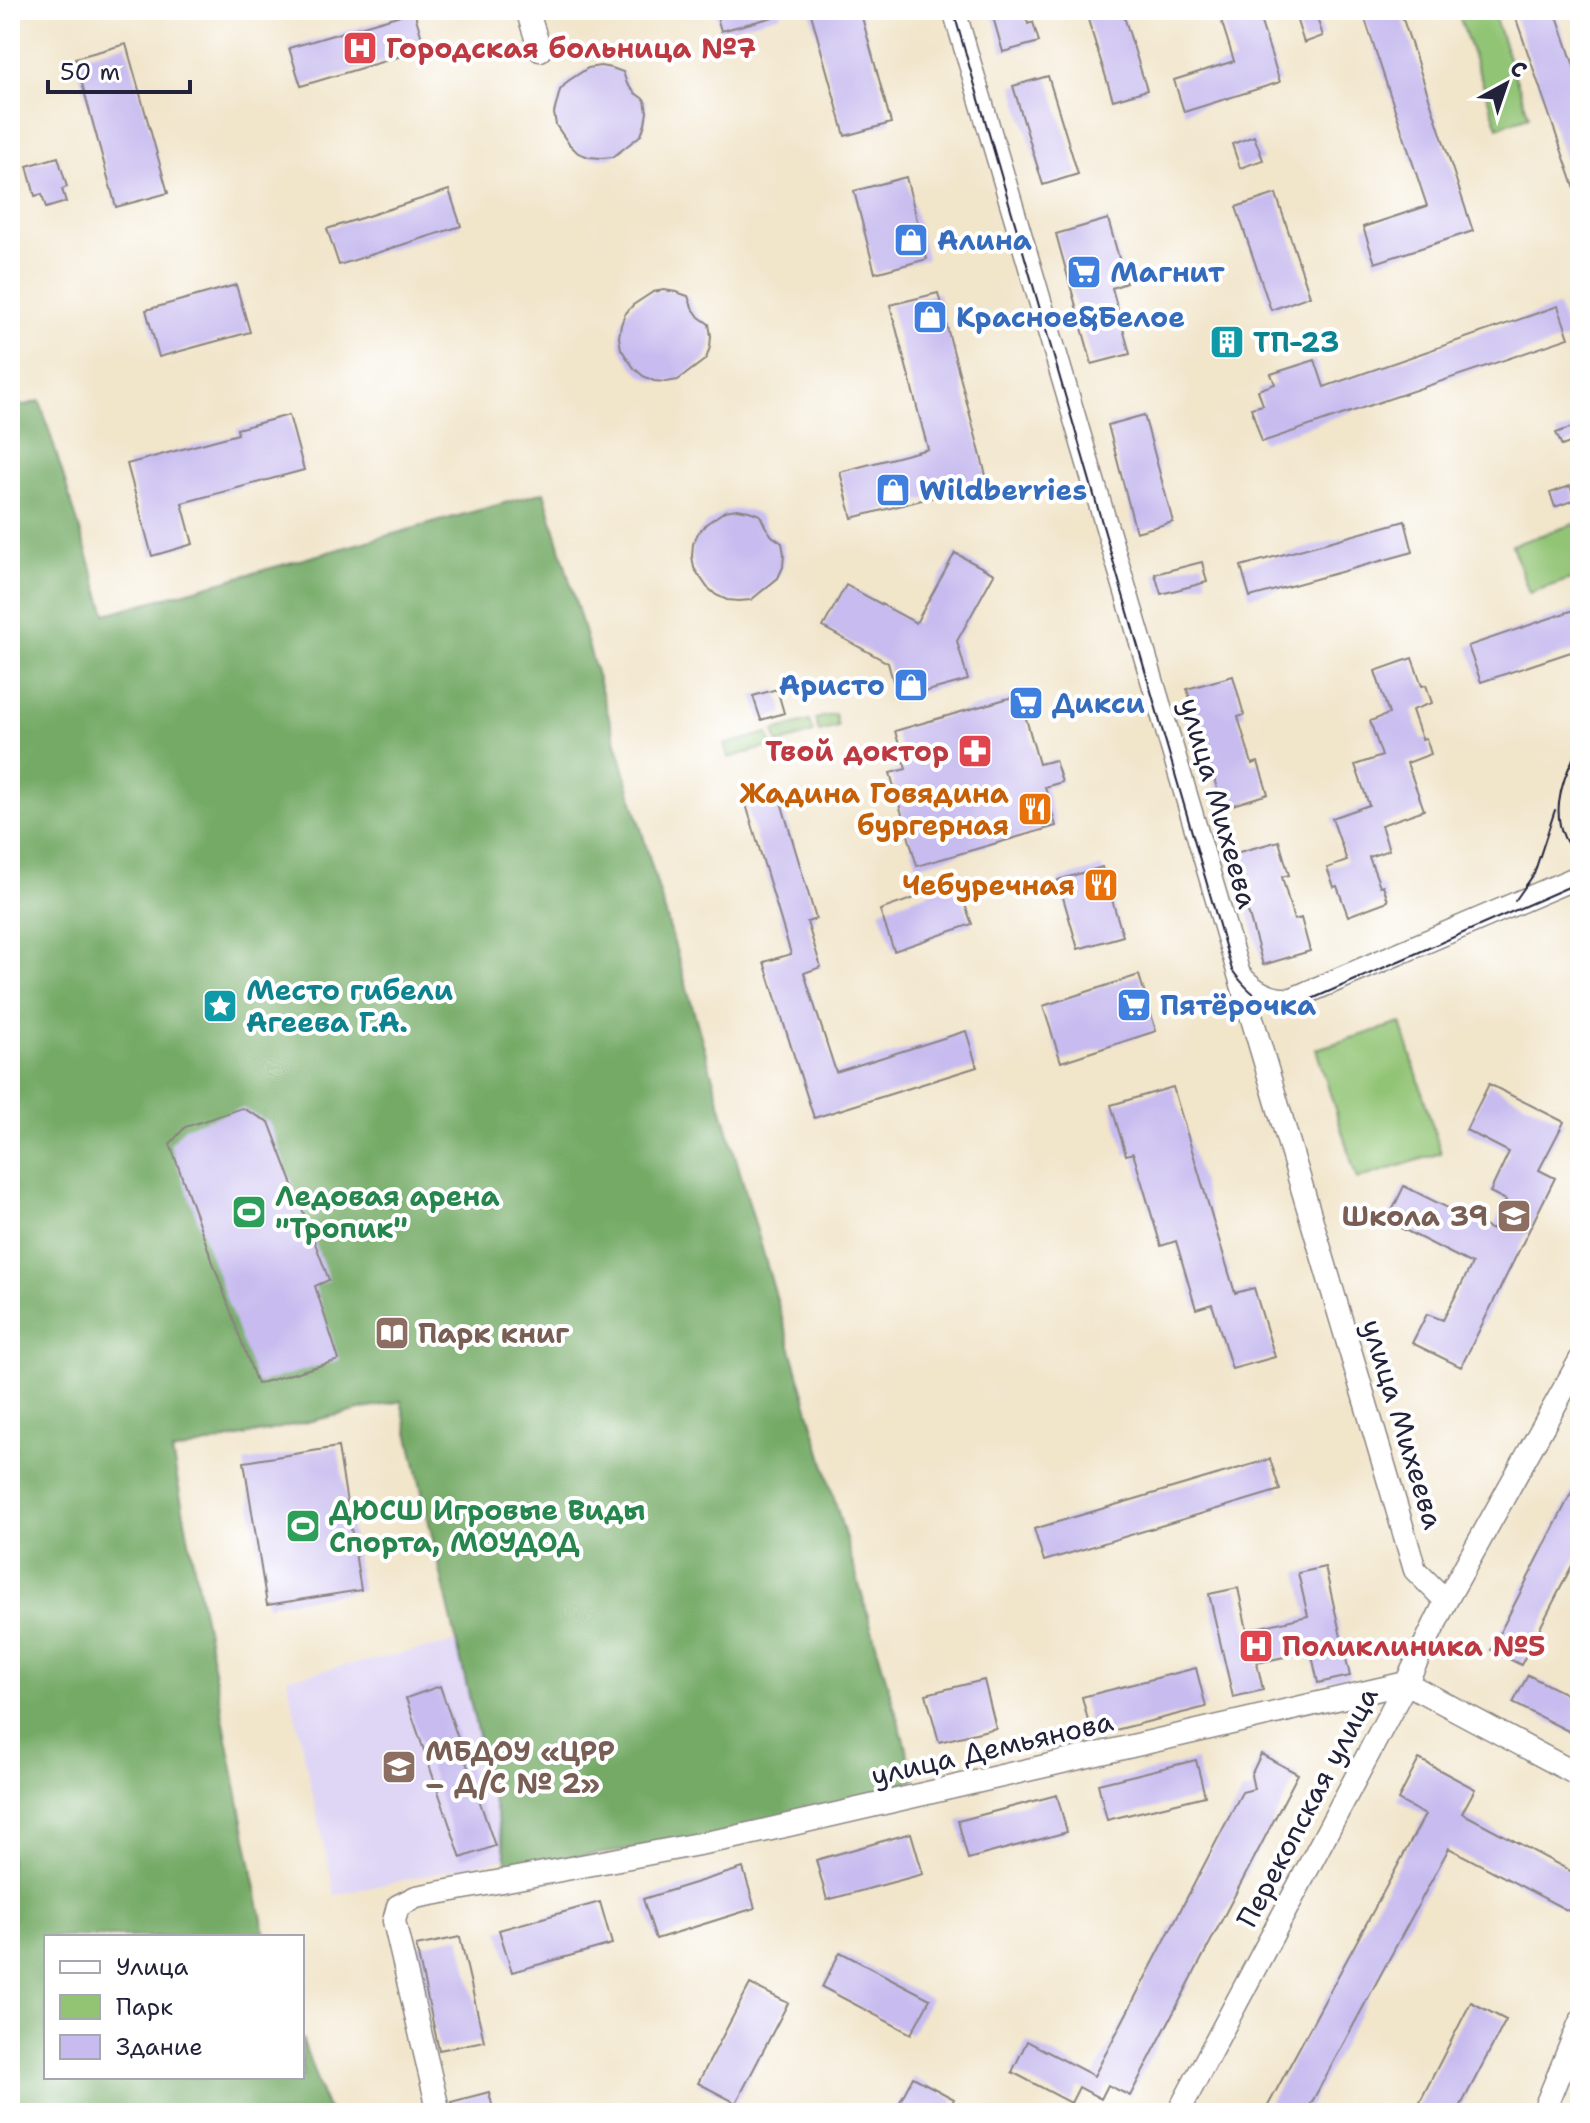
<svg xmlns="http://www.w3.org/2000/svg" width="1590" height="2123" font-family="'Shantell Sans',sans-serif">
<rect width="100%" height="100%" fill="#fff"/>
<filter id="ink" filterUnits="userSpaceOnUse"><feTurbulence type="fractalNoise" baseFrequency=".0125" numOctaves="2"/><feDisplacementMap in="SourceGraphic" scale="16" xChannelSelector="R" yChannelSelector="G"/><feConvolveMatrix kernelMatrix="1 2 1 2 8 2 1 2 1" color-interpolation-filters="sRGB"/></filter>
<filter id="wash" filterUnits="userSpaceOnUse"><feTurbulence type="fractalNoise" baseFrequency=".006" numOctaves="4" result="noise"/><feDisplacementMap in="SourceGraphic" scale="32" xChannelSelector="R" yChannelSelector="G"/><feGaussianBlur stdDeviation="1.8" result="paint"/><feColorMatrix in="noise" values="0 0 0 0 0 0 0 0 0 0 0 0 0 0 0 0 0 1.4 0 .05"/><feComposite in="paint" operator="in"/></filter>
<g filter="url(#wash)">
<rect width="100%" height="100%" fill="#f1e5ca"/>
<path fill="#dfd5f5" d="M457,1642L516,1856L335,1895L287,1678Z"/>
<path fill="#92c474" stroke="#5a7358" stroke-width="2" d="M1457,10H1492L1529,116L1498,127Z
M1580,522V576L1529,593L1512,545Z
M835,714L838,727L819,732L815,719Z
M809,721L813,733L778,744L774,731Z
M768,733L772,746L728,758L724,745Z
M1401,1023L1441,1153L1357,1179L1316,1049Z"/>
<path fill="#75aa66" stroke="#4c6650" stroke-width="2" d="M40,401L106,614L544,492L915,1779L736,1837L508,1865L401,1401L172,1452L263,1925L267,1937H46V2077H302V2038L326,2107L332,2113H10V409Z"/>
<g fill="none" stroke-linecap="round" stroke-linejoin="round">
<path stroke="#77aae3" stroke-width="6" d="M10,2099L20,2113"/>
</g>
<g id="blocks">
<path fill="#c7bbef" d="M715,10H780L781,15L721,31Z
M810,10H860L891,123L845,136Z
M991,10H1024L1028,24L1033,22L1039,42L1003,52Z
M1085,10H1122L1147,90L1113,100Z
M1218,10H1257L1280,82L1184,112L1174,80L1234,61Z
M1362,10H1400L1473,231L1375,263L1363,227L1427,206Z
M1513,10H1555L1580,84V198H1578Z
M414,11L425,49L301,86L289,48Z
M1315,12L1323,36L1304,43L1296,18Z
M126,44L168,193L116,207L75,58Z
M600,66L612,68L623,72L627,84L635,93L645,100L647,112L645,124L641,135L613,157L601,158L589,157L578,153L569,144L556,125L554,113L560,90L568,81L588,68Z
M1048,76L1078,174L1043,185L1013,86Z
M1254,136L1263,160L1240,168L1232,144Z
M58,157L67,187L62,189L66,202L46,208L42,194L35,196L27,166Z
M906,177L927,259L875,273L854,191Z
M449,190L461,226L339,265L327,229Z
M1276,194L1310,296L1271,310L1236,207Z
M1108,219L1126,283L1112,288L1130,354L1092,364L1056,234Z
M236,285L250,332L159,357L146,310Z
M664,290L676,292L688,296L692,307L699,317L709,324L711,336L710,347L706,359L678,380L666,382L654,381L643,376L634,368L621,349L619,337L621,325L625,314L633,305L653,292Z
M938,293L988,483L852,518L840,472L928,449L890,305Z
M1558,306L1569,338L1262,442L1251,408L1263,405L1258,390L1275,384L1271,374L1315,360L1324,387Z
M1235,330L1239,348L1218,353L1214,335Z
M289,415L304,470L182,503L193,544L152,556L127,464L238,434L237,429Z
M1144,415L1173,522L1136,532L1108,425Z
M1580,424V439L1562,446L1556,433Z
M1570,486L1575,500L1555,507L1550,493Z
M737,509L749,511L760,515L765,526L772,536L782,543L784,554L783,567L778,578L751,600L739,601L727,600L716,595L707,587L694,568L692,556L693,544L698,533L706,524L725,511Z
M1405,521L1413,552L1250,597L1241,566Z
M955,553L994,574L957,641L968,680L898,699L888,663L823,627L846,585L916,623Z
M1202,562L1207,582L1161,594L1155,574Z
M1580,608V649L1481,682L1468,646Z
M1412,658L1422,686L1426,685L1432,703L1412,710L1422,739L1426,738L1431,754L1407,763L1424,810L1381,825L1389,850L1369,857L1380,886L1383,885L1388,901L1348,916L1337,886L1334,887L1327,868L1347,861L1332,818L1369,805L1355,765L1382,756L1370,721L1389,714L1375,671Z
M1233,676L1244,715L1238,717L1252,764L1258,762L1268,794L1223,808L1187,689Z
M777,689L784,713L761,720L753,696Z
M1030,692L1036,712L1025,715L1039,764L1055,760L1062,782L1045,787L1056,826L917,866L890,773L906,769L895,731Z
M778,792L816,919L807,922L821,967L804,973L836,1072L966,1031L977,1067L814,1118L764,962L791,954L745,801Z
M1279,841L1289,875L1282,877L1294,920L1301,918L1310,951L1263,965L1232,854Z
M1102,867L1123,936L1078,949L1058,880Z
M957,883L972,924L894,951L880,910Z
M1139,975L1156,1031L1061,1062L1043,1006Z
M1489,1084L1564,1122L1539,1170L1555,1178L1461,1367L1412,1343L1427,1314L1443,1320L1472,1264L1387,1221L1404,1186L1492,1230L1506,1200L1490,1192L1509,1152L1466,1130Z
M1173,1087L1235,1293L1254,1288L1275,1357L1232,1369L1212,1304L1196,1309L1176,1241L1161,1246L1133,1153L1126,1155L1111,1105Z
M242,1108L269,1122L329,1280L315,1286L339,1360L257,1384L170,1144L185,1127Z
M338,1447L361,1590L267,1605L244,1462Z
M1270,1459L1280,1490L1044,1561L1034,1529Z
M1580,1476V1550L1521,1665L1491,1650Z
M1325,1567L1350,1676L1318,1683L1311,1651L1257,1663L1263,1690L1233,1697L1209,1594L1238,1588L1247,1630L1308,1616L1298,1573Z
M1196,1668L1206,1707L1092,1736L1082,1697Z
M1528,1675L1580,1701V1737L1513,1703Z
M984,1680L996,1728L939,1742L926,1694Z
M440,1686L495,1846L461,1858L406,1698Z
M1261,1754L1298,1774L1130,2096L1108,2085L1101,2099L1079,2087L1071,2103L1012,2072L1027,2041L1094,2076L1242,1792L1254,1789L1251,1775Z
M1419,1759L1475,1789L1462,1813L1580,1876V1917L1449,1848L1306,2113H1264L1425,1815L1398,1800Z
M1196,1760L1205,1796L1107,1820L1098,1784Z
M1057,1795L1067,1832L968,1859L958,1821Z
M911,1833L923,1874L827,1900L816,1860Z
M743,1868L755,1908L656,1939L643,1899Z
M600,1902L612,1944L512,1972L499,1930Z
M460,1937L484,2041L439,2050L416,1946Z
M840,1952L930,1999L911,2034L822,1987Z
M750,1984L788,2003L736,2103L698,2083Z
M1471,2002L1506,2020L1457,2113H1414Z
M913,2077L954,2099L947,2113H894Z
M489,2092L494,2113H453L451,2102Z"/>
</g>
</g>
<g filter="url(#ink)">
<use href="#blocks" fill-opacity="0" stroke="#8a8482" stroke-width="2"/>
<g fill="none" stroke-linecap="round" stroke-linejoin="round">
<g stroke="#8a8482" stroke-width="25">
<path id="minor" d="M527,10L540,50
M954,10L1415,1570L1446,1601
M1239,974C1253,991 1270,1001 1292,999L1580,876
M439,2113L394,1921L398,1906L416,1897L736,1837L1406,1683L1580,1776
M1178,2113L1406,1683L1446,1601L1580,1360
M1543,2113L1580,2022"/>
</g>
<use href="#minor" stroke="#fff" stroke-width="22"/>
<path stroke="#22223b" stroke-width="2" d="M953,10L1232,970C1257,1004 1274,1012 1314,998L1580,882
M1580,746C1560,780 1544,827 1580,858
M1515,901L1534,874L1555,810"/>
</g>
</g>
<defs>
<g id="hospital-square" transform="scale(1.8)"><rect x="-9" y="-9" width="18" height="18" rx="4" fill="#e0444e" stroke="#fff"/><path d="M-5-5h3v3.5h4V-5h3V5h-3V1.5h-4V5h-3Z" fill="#fff"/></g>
<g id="shop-square" transform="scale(1.8)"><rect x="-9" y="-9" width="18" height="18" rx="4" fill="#3f7fe0" stroke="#fff"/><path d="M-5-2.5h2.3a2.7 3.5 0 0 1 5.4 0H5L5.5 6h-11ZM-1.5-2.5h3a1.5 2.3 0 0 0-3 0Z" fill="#fff"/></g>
<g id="supermarket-square" transform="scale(1.8)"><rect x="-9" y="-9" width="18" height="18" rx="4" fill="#3f7fe0" stroke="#fff"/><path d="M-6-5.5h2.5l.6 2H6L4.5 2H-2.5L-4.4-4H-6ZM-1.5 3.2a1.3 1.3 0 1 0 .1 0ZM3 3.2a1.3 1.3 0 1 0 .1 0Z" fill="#fff"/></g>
<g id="building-square" transform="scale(1.8)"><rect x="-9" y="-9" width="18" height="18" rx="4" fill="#0f9aa8" stroke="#fff"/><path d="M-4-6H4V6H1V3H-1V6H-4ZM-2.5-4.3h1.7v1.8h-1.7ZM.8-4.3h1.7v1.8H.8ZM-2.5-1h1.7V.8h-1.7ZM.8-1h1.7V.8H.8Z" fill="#fff"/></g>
<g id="pharmacy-square" transform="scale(1.8)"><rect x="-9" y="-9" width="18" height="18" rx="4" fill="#e0444e" stroke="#fff"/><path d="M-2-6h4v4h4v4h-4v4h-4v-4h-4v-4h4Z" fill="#fff"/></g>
<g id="restaurant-square" transform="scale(1.8)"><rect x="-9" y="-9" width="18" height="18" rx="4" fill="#e8710a" stroke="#fff"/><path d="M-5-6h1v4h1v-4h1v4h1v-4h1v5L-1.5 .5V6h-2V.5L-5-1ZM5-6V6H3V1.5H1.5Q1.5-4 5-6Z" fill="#fff"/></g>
<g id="sight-square" transform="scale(1.8)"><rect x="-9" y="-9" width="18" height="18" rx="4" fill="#0f9aa8" stroke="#fff"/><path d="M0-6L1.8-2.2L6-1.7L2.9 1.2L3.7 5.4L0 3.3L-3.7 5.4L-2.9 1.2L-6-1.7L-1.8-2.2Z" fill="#fff"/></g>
<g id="stadium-square" transform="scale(1.8)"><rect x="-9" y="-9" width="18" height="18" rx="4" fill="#2e9e5b" stroke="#fff"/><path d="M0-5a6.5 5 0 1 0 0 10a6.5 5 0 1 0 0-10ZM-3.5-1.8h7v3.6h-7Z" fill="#fff"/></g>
<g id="school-square" transform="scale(1.8)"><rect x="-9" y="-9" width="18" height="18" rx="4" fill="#8d6e63" stroke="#fff"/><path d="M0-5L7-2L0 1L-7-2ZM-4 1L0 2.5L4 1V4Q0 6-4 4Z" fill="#fff"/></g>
<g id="library-square" transform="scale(1.8)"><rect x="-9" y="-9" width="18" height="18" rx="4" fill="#8d6e63" stroke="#fff"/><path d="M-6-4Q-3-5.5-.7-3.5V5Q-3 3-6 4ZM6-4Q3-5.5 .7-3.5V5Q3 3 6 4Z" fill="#fff"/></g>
</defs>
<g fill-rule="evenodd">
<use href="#hospital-square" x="360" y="48"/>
<use href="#shop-square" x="911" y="240"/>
<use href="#supermarket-square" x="1084" y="272"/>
<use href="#shop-square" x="930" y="317"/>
<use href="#building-square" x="1227" y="342"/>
<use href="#shop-square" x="893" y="490"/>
<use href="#shop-square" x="911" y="685"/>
<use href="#supermarket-square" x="1026" y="703"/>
<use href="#pharmacy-square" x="975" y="751"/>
<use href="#restaurant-square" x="1035" y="809"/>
<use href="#restaurant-square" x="1101" y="885"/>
<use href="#supermarket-square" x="1134" y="1005"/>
<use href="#sight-square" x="220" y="1006"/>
<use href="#stadium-square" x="249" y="1212"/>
<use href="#school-square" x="1514" y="1216"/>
<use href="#library-square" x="392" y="1333"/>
<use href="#stadium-square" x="303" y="1526"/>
<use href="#hospital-square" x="1256" y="1646"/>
<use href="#school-square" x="399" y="1767"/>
</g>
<g text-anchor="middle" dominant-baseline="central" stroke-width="8" stroke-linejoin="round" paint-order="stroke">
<g font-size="28" font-weight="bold" fill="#be3a42" stroke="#fff" text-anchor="start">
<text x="386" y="48">Городская больница №7</text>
<text x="949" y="751" text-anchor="end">Твой доктор</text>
<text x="1282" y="1646">Поликлиника №5</text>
</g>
<g font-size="28" font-weight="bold" fill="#366cbe" stroke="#fff" text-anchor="start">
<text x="937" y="240">Алина</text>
<text x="1110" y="272">Магнит</text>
<text x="956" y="317">Красное&amp;Белое</text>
<text x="919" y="490">Wildberries</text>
<text x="885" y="685" text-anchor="end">Аристо</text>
<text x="1052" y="703">Дикси</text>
<text x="1160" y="1005">Пятёрочка</text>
</g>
<g font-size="28" font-weight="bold" fill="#0d838f" stroke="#fff" text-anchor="start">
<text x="1253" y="342">ТП-23</text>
<text x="246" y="990">Место гибели<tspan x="246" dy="32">Агеева Г.А.</tspan></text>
</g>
<g font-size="28" font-weight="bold" fill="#c56008" stroke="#fff" text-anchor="end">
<text x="1009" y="793">Жадина Говядина<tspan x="1009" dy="32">бургерная</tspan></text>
<text x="1075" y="885">Чебуречная</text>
</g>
<g font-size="28" fill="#22223b" stroke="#fff">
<text transform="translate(1219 803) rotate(74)">улица Михеева</text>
<text transform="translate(1403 1424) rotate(73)">улица Михеева</text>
<text transform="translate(992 1748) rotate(-13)">улица Демьянова</text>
<text transform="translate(1307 1807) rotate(-62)">Перекопская улица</text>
</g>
<g font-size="28" font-weight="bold" fill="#27864d" stroke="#fff" text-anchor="start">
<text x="275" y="1196">Ледовая арена<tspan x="275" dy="32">"Тропик"</tspan></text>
<text x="329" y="1510">ДЮСШ Игровые Виды<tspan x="329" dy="32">Спорта, МОУДОД</tspan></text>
</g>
<g font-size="28" font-weight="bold" fill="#785e54" stroke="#fff" text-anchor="start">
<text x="1488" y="1216" text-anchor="end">Школа 39</text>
<text x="418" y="1333">Парк книг</text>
<text x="425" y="1751">МБДОУ «ЦРР<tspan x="425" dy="32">– Д/С № 2»</tspan></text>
</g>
</g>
<rect width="1590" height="2123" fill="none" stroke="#fff" stroke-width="40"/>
<rect x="44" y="1935" width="260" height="144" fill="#ffffff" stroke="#a7a7b1" stroke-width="2"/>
<rect x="60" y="1961" width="40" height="12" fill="#ffffff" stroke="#a7a7b1" stroke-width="2"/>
<text x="116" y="1975" font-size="24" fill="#22223b">Улица</text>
<rect x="60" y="1995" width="40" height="24" fill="#92c474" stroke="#a7a7b1" stroke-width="2"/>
<text x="116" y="2015" font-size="24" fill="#22223b">Парк</text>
<rect x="60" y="2035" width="40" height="24" fill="#c7bbef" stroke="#a7a7b1" stroke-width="2"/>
<text x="116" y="2055" font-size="24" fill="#22223b">Здание</text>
<g transform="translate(1506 84) rotate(40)" stroke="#ffffff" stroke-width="6" paint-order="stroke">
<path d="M0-6L14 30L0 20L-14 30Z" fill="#22223b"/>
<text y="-12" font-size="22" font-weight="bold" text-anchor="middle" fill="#22223b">С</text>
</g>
<path d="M48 80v12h142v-12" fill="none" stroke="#22223b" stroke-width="4"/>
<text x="60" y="80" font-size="24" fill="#22223b" stroke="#ffffff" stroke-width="6" paint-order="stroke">50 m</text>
</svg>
